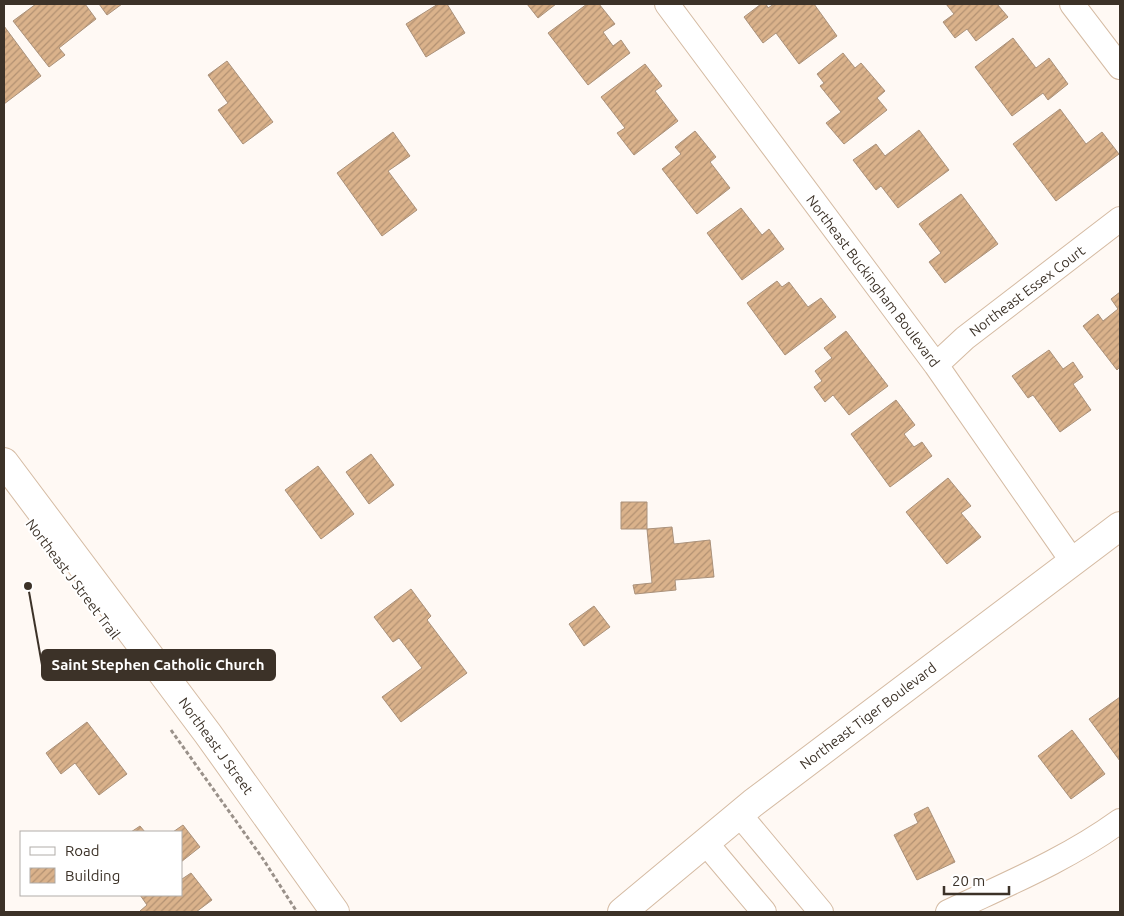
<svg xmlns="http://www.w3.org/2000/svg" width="1124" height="916" font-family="Ubuntu,sans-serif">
<defs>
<pattern id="building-hatch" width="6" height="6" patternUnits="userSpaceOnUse" patternTransform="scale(1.25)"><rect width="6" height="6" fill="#dab28b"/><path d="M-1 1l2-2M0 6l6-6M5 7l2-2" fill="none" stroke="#b29172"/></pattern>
</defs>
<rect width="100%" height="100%" fill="#fff9f4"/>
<path fill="url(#building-hatch)" stroke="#aa917a" d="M36,4H85L96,19L59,48L65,55L49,67L13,21Z
M99,4H122L107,15Z
M438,4H447L465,33L426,57L406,24Z
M527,4H556L538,18Z
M587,4H599L615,24L603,32L613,46L621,40L630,53L588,85L548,33Z
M761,4H766L768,8L774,4H814L837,36L799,64L776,33L763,43L744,17Z
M946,4H997L1008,17L976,41L967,29L955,38L943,22L954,14Z
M4,26L41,76L4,104Z
M1013,38L1036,68L1049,58L1068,84L1048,100L1043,93L1012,116L975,67Z
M843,53L855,68L861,63L885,91L877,98L887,110L844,144L826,123L841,112L820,86L824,83L817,74Z
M227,61L273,122L243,144L218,110L228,103L208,75Z
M645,64L662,86L655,91L678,121L634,155L617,133L625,128L601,97Z
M1060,109L1086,144L1102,132L1119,154L1056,201L1013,144Z
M919,130L949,170L898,208L881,186L876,190L853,160L876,144L885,156Z
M695,131L716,157L710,162L730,188L697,214L662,169L681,154L675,147Z
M393,132L410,156L388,171L417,210L382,236L337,173Z
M961,194L998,244L945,283L929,262L941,253L919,224Z
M741,208L762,235L769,229L784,249L742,280L707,233Z
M777,281L782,287L789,282L808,307L821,298L836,317L785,355L747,303Z
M1120,292V367L1117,370L1083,326L1098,314L1103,321L1118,309L1111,299Z
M846,331L888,386L849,415L833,395L825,402L814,387L822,381L815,371L832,358L824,348Z
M1049,350L1063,369L1073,362L1083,377L1073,384L1091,410L1060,432L1033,395L1028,398L1012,376Z
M896,400L915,425L904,434L914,447L922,442L932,456L890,487L851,434Z
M371,454L394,485L369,504L346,472Z
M318,466L354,514L321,539L285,490Z
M948,478L971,506L961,513L981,537L947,564L906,512Z
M621,502H647V529H621Z
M672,527L674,544L710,540L714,577L675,580L676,590L635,594L633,585L652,583L647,529Z
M411,589L431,616L427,620L467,673L401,722L382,697L422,668L399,638L393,642L374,617Z
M594,606L610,627L584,646L569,624Z
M1120,697V761L1089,719Z
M87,722L127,774L99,795L75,763L61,774L46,753Z
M1072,730L1105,774L1071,799L1038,756Z
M928,807L955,862L917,880L894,835L918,823L914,814Z
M183,825L200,847L181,862V832H173Z
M140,826L145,832H131Z
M191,873L212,900L196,912H141L140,911L147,905L140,895H181V877L182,879Z"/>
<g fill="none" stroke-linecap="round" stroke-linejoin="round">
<g stroke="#d5bba3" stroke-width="26">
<path id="street" d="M667,4L936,365L1073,562
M1072,4L1120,67
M936,365L965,338L1120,219
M739,814L821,912
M705,842L764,912
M948,912C1007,884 1066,860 1120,821"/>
</g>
<g stroke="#d5bba3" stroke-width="30">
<path id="secondary" d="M4,462L208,734L335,912
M622,912L753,803L1120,526"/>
</g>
<path stroke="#9a918a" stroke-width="3" stroke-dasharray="4 2.5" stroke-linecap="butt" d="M171,730L263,859L297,912"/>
<use href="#street" stroke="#fff" stroke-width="24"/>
<use href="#secondary" stroke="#fff" stroke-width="28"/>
</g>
<g text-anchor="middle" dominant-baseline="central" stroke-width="4" stroke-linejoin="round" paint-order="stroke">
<g font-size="14" fill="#3c3228" stroke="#fff">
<text transform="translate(873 281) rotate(53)">Northeast Buckingham Boulevard</text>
<text transform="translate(1027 291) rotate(-37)">Northeast Essex Court</text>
<text transform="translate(73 579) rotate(53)">Northeast J Street Trail</text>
<text transform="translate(868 716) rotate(-37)">Northeast Tiger Boulevard</text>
<text transform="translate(216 746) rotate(54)">Northeast J Street</text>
</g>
</g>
<path fill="none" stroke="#3c3228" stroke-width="2" d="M28 586L42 665"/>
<circle fill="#3c3228" stroke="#fff" stroke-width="2" cx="28" cy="586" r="5"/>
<rect fill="#3c3228" stroke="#3c3228" stroke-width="2" x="42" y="650" width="233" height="30" rx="5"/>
<g font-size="15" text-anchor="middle" font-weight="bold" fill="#fff">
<text x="158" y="670">Saint Stephen Catholic Church</text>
</g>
<rect width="1124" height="916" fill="none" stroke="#3c3228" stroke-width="10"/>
<rect x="20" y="831" width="162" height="65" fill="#ffffff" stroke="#b1ada9"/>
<rect x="30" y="847" width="25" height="8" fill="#ffffff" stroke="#b1ada9"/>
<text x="65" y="856" font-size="15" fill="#3c3228">Road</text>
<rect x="30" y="868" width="25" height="15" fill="url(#building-hatch)" stroke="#b1ada9"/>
<text x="65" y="881" font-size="15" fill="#3c3228">Building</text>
<path d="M944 886v8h65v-8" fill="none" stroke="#3c3228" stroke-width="2.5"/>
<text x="952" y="886" font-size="15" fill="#3c3228" stroke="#ffffff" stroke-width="4" paint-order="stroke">20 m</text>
</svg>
